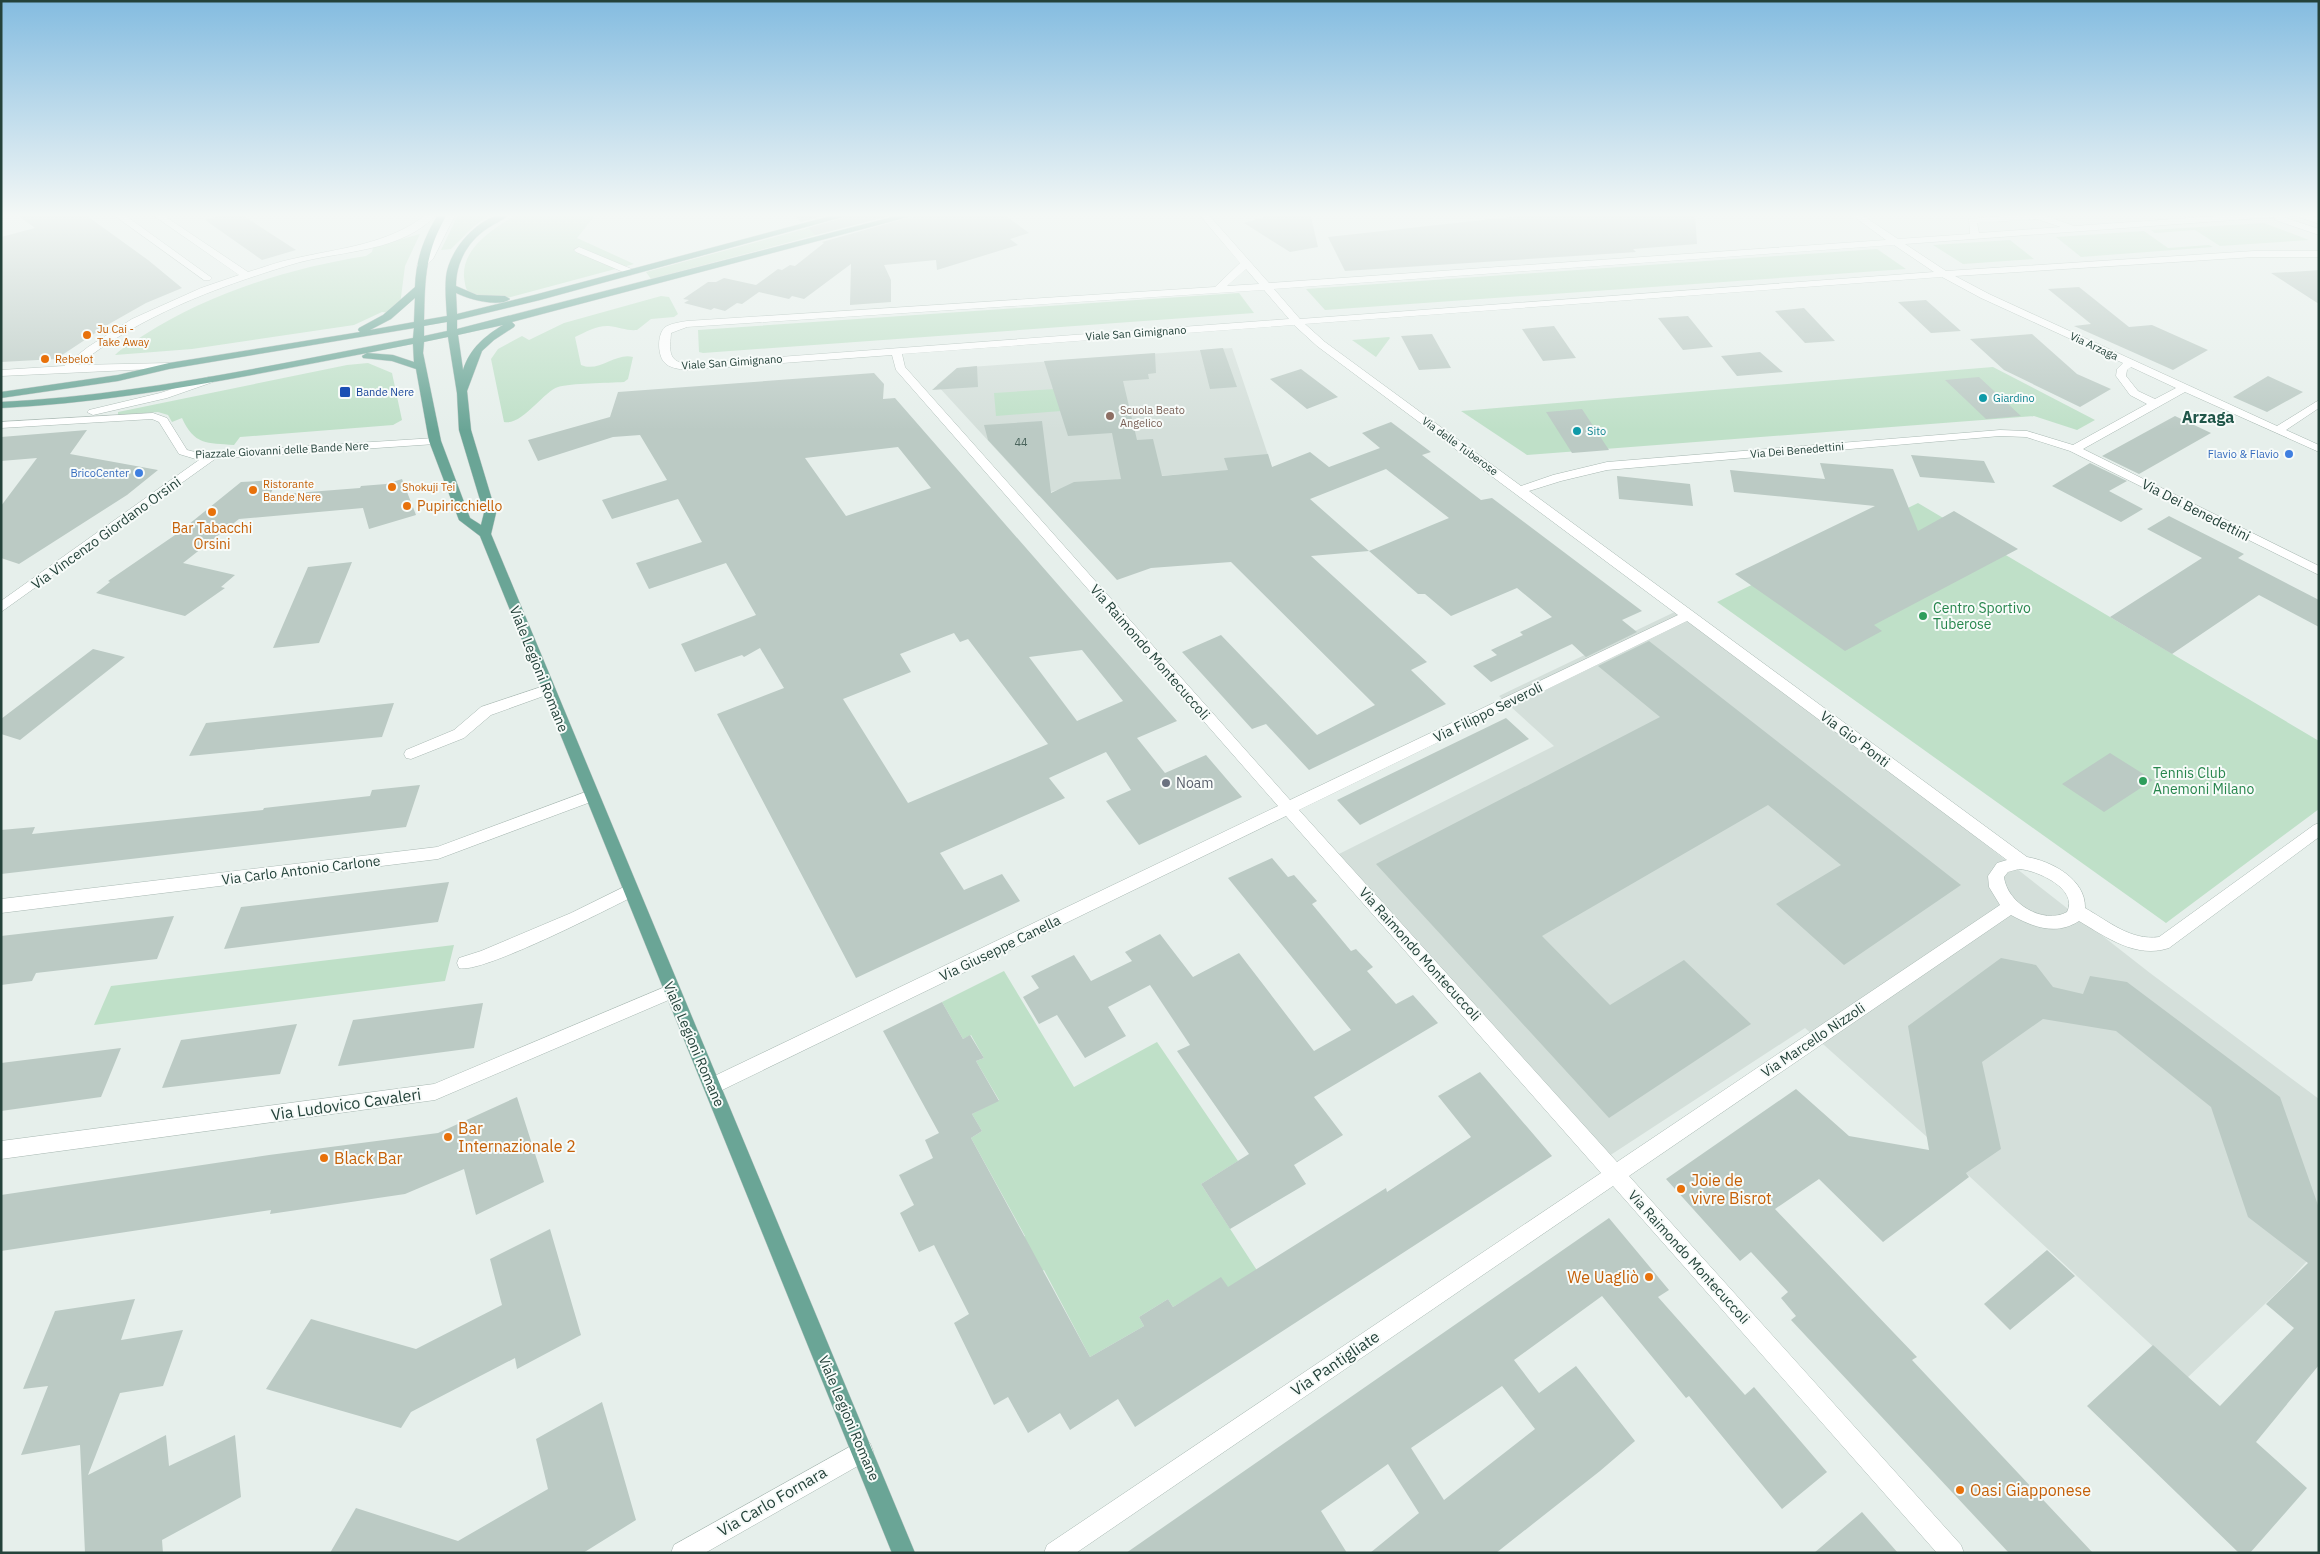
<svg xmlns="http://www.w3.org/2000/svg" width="2320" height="1554" font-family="'IBM Plex Sans',sans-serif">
<rect width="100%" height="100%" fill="#e6efeb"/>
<path fill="#d4dfda" d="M1232,348L1272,467L1121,479L1057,490L1039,496L937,385L957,368Z
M1683,608L2150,973L2319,1099V1248L2286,1284L2187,1378L1927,1137L1805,1028L1609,1156L1339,854L1554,746L1499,696Z"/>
<path fill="#bfe0c8" d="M459,213H493L474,226L451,249L441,250Z
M520,213H597L577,238L634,264L507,298H482L468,292C465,287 465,283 464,277C462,246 497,226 520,213Z
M863,213H899L651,279L646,272Z
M2264,223L2309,240L2220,246L2195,230L2155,233L2151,230Z
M2144,231L2168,248L2209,245L2213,247L2081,257L2056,237Z
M420,234L405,266L400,305L390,313L382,312L354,325L192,349L115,355C123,347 135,341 144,335C209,293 290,268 366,256L372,252L373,247Z
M2010,240L2034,259L1963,264L1933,245Z
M1877,249L1906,269L1325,310L1306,289Z
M1239,293L1254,313L703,353L699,352L698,330Z
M661,296L669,297L678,314L674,317L651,319L637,330C627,331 619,327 609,326C598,325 585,332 575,337L581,365C599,373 616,352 633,357L628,379L624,382C608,383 571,383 558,387C544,391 522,426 504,422L491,359L498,349L522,336L529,340L564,323Z
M1389,337L1390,338L1376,357L1352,340Z
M368,363L392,373L402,420L393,425L240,437L234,445C207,443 194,445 182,418L172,422L168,415L158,412L118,415V412L347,365Z
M1993,367L2095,420L2077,430L2034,416L1527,455L1461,411Z
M1070,388L1074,410L996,416L994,393Z
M1918,503L2319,741V809L2166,923L1717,602Z
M454,945L445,981L94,1025L111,986Z
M1004,971L1074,1087L1157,1042L1238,1161L1201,1184L1258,1272L1229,1290L1221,1278L1173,1307L1168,1299L1139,1317L1144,1326L1090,1357L1044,1270L1035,1275L1017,1241L1025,1236L971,1138L982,1131L972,1114L999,1100L976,1061L984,1058L971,1035L963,1039L942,1002Z"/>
<path fill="#bbcac4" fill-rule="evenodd" d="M15,213H83L148,260L182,288L146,303L109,324L56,359L1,362V237L35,228Z
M225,213H239L296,250L262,260L205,220Z
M792,213H835L801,222Z
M859,213H901L815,235L808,228Z
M925,213H1002L1029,233L1010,239L1018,245L937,270L936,260L884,265L891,280V302L850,305L851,264L804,299L792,296L789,299L759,292L742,304L737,303L725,311L714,308L711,310L684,303L689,300L683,299L708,282H716L724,278L756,285L778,269L782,270L790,265L795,266L824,243L822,242Z
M1277,213H1310L1318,247L1290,252L1244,223Z
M1546,213H1695L1697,244L1633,249L1636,252L1345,271L1328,237Z
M2319,270V304L2271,273L2306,271Z
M2079,287L2129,327L2152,325L2208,350L2173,370L2074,326L2091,324L2048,289Z
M1926,300L1961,331L1931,333L1898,302Z
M1804,308L1835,341L1805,343L1775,311Z
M1688,316L1713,347L1683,350L1658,318Z
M1554,326L1576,358L1543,361L1522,329Z
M1432,334L1451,368L1419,370L1401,336Z
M2032,334L2077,374L2111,389L2080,407L2004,370L1970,339Z
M1223,348L1237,387L1210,389L1200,350Z
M1760,352L1783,372L1737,376L1721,356Z
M1155,353L1156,373L1148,374L1149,379L1123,381L1137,440L1153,439L1162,476L1228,470L1224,458L1268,454L1272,467L1310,452L1329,467L1380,448L1362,433L1391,422L1431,452L1422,455L1481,500L1492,498L1642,611L1622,620L1637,632L1586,657L1572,644L1491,682L1473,666L1497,655L1491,650L1523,635L1520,632L1552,617L1517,588L1451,616L1425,594H1418L1369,551L1311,556L1427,662L1411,670L1446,704L1309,770L1266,724L1252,729L1182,652L1221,635L1317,735L1375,705L1231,562L1151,568L1117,580L988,440L984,425L1042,421L1051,493L1074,482L1121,479L1112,433L1068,436L1044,361ZM1386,469L1449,518L1369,551L1310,499Z
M977,366L978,387L932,390L957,368Z
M1301,369L1338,397L1307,409L1270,379Z
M874,373L884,384L883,399L895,398L1177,721L1137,738L1165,773L1206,755L1242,797L1139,845L1106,801L1131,790L1106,752L1049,778L1065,798L940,853L964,890L1002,874L1020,901L856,978L717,714L784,688L760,648L744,657L742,655L695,672L681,644L756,615L726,563L649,589L636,563L702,542L678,499L612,519L602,500L667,480L640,435L613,437L538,461L528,440L610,417L618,392ZM898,447L931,488L846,516L805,458ZM954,633L960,642L968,639L1048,744L908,803L843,699L911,672L900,654ZM1082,650L1123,701L1077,721L1029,657Z
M2268,376L2303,392L2267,412L2233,397Z
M1979,377L2021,416L1986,419L1945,380Z
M1582,409L1609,450L1572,453L1546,412Z
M2175,416L2211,433L2139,474L2102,456Z
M87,430L70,454L158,470L127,495L19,564L1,558V506L37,458L1,461V437Z
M1911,455L1984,461L1995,483L1920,477Z
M1820,463L1893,469L1918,531L1954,511L2018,549L1874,625L1882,631L1845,651L1735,574L1875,506L1734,492L1730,470L1825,479Z
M2090,463L2127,481L2109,491L2143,509L2121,522L2052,486Z
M1617,476L1690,484L1693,506L1619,499Z
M402,479L416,515L369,529L363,508L239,519L183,563L235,575L221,587L225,588L185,616L96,593L110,582L108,581L178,533L241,482L277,480L270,495L360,488L361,486L386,484Z
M2169,516L2244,554L2238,558L2319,600V627L2259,595L2172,654L2110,617L2202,558L2147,529Z
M352,562L319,643L273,648L308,567Z
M1649,641L1961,885L1844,965L1776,904L1841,865L1768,805L1542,936L1610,1005L1684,960L1751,1024L1609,1118L1376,864L1660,717L1598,666Z
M93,649L125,657L20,740L1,734V719Z
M394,703L382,737L189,756L206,723Z
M1506,718L1529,739L1360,825L1337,800Z
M2110,753L2153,780L2104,812L2062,784Z
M420,785L406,827L1,874V830L35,827L32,834L263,810L264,808L370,796L372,790Z
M1272,858L1288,877L1294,875L1317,901L1312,904L1351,951L1356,949L1373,967L1367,971L1396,1004L1413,995L1438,1023L1314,1097L1343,1135L1294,1165L1306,1184L1230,1229L1201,1184L1249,1154L1177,1051L1190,1045L1150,985L1108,1007L1126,1036L1085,1058L1057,1015L1039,1024L1023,997L1039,988L1031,976L1074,955L1091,981L1132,961L1125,952L1160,934L1193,977L1239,953L1314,1051L1351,1030L1228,878Z
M449,882L438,922L224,949L241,907Z
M174,916L157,959L36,973L32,981L1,985V936Z
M2001,958L2036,965L2053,987L2083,994L2090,976L2127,982L2280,1097L2319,1208V1365L2256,1442L2307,1488L2250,1553H2239L2087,1406L2153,1345L2220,1406L2294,1328L2266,1304L2308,1263L2248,1217L2211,1107L2116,1031L2043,1019L1982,1062L2001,1149L1966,1173L1969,1177L1883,1242L1819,1179L1775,1209L1917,1357L1912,1360L2093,1553H2009L1791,1320L1796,1316L1781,1298L1788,1292L1751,1252L1740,1261L1666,1179L1796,1089L1849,1136L1929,1150L1908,1026Z
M942,1002L963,1039L970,1035L984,1058L976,1061L999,1101L972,1114L982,1131L971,1138L1090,1357L1144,1326L1139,1317L1168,1299L1173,1307L1221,1277L1228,1287L1386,1188L1387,1192L1471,1137L1438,1096L1480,1072L1552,1156L1135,1427L1118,1399L1070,1430L1060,1413L1028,1433L1008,1397L994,1405L954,1323L969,1314L934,1245L919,1252L900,1213L914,1205L899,1175L933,1158L925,1140L939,1133L883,1031Z
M483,1003L474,1048L338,1066L353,1020Z
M297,1024L280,1074L162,1088L181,1040Z
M121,1048L101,1097L1,1111V1063Z
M517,1097L544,1182L476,1215L464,1169L405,1194L270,1214L271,1210L1,1251V1195L269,1155L438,1133Z
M1609,1218L1669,1290L1658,1297L1745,1395L1754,1387L1827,1472L1782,1509L1689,1396L1686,1398L1602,1296L1514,1360L1539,1393L1576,1366L1635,1441L1600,1471L1496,1553H1370L1419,1513L1388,1464L1321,1511L1347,1553H1126ZM1502,1386L1535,1429L1444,1500L1411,1448Z
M550,1229L581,1335L517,1369L515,1358L411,1412L401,1428L266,1389L311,1319L416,1349L502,1305L490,1259Z
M2047,1250L2075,1276L2010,1330L1984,1304Z
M135,1299L121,1340L183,1330L163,1386L120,1393L88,1475L166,1435L169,1466L235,1435L241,1497L162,1540L163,1553H85L80,1445L21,1455L48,1386L23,1389L55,1311Z
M602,1402L636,1520L583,1553H330L356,1508L458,1541L548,1489L536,1439Z
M1862,1512L1898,1553H1814Z"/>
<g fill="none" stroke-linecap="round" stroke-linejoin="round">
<g stroke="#a8b8b2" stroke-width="1">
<path id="minor" d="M111,213H122L212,278L210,280H204Z
M150,213H160L248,272C262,268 277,262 292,259C339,248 389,245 428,213H438C402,254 337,250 290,265C214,288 140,316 78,365L169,363L174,366L173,368L1,376V370L64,366L88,347L132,319L201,288L239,275Z
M446,213H456L433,259L424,268H418L416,266L424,258Z
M1198,213H1207L1269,283L1886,240L1849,213H1859L1898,239L1970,234L1969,219L2038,213L2074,226L2261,213H2304L2319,218V224L2296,216L2283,217L2319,229V235L2275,220L2274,217L1905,244L1946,271L2254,251H2319V257H2254L1955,276L1989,294L2277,426L2319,400V408L2286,430L2319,445V452L2185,392L2083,449L2319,566V575L2070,451L2026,437L2000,436L1607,470L1561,481L1529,491L2027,857C2051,861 2086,879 2085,908C2108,921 2131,941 2159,937L2314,825L2319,823V837L2169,948C2136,959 2106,937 2079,921C2056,936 2033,927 2011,915L1629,1176L1961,1545L1964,1553H1937L1613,1186L1076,1553H1044L1047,1545L1601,1173L1286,816L718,1092L712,1094L706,1092L703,1086L706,1080L1278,806L896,370L892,355L686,370C679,369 669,368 664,362C657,354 657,331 667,326C673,323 681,322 687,321L1215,287L1240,263ZM2037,219L2061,227L1979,233L1977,223ZM1894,245L1934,272L1300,319L1274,289ZM1246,269L1259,284L1227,286ZM1942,277L1981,298L2123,363L2117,369L2116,376L2130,395L2147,404L2073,445L2027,431L2000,430L1607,462L1553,475L1521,486L1325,342L1305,324ZM1264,290L1289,319L686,364C667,361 670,349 671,333L687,327ZM1294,325L1317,346L1678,615L1290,800L905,367L902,354ZM2131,367L2176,388L2155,399L2138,391L2126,376L2127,370ZM1687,621L2007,860L1997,863L1988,876L1989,887L2000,905L1617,1162L1299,810ZM2019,869C2037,870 2079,889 2067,912C2043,925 2007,903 2004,877L2008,872Z
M579,247L634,270L636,272L631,275L628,274L576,252L574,250Z
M209,377L213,378V382L167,398L93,415L87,412L89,410L160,393Z
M153,413L167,418L187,450L199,453L435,438L441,441L435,444L215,459L1,612V601L199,460L179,454L159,422L152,419L1,428V422Z
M547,685L552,687L554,690L552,693L491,715L464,738L411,759L406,758L404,754L406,750L454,730L481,707Z
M591,790L596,792L599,796L596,800L438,859L1,913V899L437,847Z
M630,884L636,885L638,890L636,895C610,908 480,975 459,968L457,963L459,958L481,951L571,913Z
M672,984L678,986L681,991L678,996L435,1100L1,1159V1141L434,1084Z
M862,1440L870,1443L873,1451L870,1459L705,1553H671L674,1545Z"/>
</g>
<g stroke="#c2cac8" stroke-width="1">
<path id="major" d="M439,213H448C425,251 425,277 424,320L447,316C446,303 445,289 446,277C449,248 482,212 512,213C505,219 496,223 488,228C468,241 456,262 456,286L477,295L505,296L510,299C499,308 468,299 456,293L457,314L534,295L842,213H857L540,300L457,320V329L908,213H923L512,322L515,325L514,327L494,340L482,351L467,391L471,430L496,513L491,534L915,1553H892L480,536L459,520L429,441L416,369L392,361L363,358L362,356L367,353C246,376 124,402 1,408V402C140,395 277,364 413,338L414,328L169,369L118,381L1,398V392L118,375L169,363L360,332L358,330L359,328L383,315L415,287C416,259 424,237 439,213ZM415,298L414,322L370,330L391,319ZM447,322V331L424,336V326ZM503,325C485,336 470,348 463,370L458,335ZM448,337L457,393L459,430L484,513L481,525L470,518L441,441L423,353L424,342ZM413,344L414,362L393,355L367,353Z"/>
</g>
<use href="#minor" fill="#fff" fill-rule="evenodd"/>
<use href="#major" fill="#6aa596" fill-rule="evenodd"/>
</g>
<linearGradient id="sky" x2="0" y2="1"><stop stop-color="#84bce0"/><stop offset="0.5" stop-color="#f4f8f6"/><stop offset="1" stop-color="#f4f8f6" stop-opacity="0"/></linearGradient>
<rect width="2320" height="430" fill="url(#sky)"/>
<g fill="#e8710a" stroke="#f7fbf9" stroke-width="2">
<circle cx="87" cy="335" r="5"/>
<circle cx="45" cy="359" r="5"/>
<circle cx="392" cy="487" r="5"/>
<circle cx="253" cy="490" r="5"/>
<circle cx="407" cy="506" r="5"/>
<circle cx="212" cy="512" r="5"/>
<circle cx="448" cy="1137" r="5"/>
<circle cx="324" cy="1158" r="5"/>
<circle cx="1681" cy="1189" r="5"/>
<circle cx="1649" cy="1277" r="5"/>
<circle cx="1960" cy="1490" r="5"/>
</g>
<rect fill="#1a4fb4" stroke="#f7fbf9" stroke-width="2" x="339" y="386" width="12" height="12" rx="2.5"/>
<g fill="#0f9aa8" stroke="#f7fbf9" stroke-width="2">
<circle cx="1983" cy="398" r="5"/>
<circle cx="1577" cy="431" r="5"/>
</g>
<circle fill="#8d6e63" stroke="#f7fbf9" stroke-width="2" cx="1110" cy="416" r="5"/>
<g fill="#3f7fe0" stroke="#f7fbf9" stroke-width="2">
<circle cx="2289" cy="454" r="5"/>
<circle cx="139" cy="473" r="5"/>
</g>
<g fill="#2e9e5b" stroke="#f7fbf9" stroke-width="2">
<circle cx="1923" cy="616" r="5"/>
<circle cx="2143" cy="781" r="5"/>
</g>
<circle fill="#6b7280" stroke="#f7fbf9" stroke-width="2" cx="1166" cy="783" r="5"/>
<g text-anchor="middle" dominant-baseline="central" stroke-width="4" stroke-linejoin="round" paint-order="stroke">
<g font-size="11" fill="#c56008" stroke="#f7fbf9" text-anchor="start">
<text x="97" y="329">Ju Cai -<tspan x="97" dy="13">Take Away</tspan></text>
<text x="55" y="359">Rebelot</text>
<text x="263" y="484">Ristorante<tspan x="263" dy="13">Bande Nere</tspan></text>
<text x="402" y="487">Shokuji Tei</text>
</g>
<g font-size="11" fill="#24423a" stroke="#f7fbf9">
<text transform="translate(1136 333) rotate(-4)">Viale San Gimignano</text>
<text transform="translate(2094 346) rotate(25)">Via Arzaga</text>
<text transform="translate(732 362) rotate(-4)">Viale San Gimignano</text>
<text transform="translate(1460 446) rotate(36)">Via delle Tuberose</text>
<text transform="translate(282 450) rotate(-3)">Piazzale Giovanni delle Bande Nere</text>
<text transform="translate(1797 450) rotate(-5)">Via Dei Benedettini</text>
</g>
<g font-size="11" fill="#164399" stroke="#f7fbf9" text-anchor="start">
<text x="356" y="392">Bande Nere</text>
</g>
<g font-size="11" fill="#0d838f" stroke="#f7fbf9" text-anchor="start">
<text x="1993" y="398">Giardino</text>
<text x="1587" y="431">Sito</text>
</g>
<g font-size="11" fill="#785e54" stroke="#f7fbf9" text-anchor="start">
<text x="1120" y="410">Scuola Beato<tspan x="1120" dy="13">Angelico</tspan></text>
</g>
<g font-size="11" fill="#4a645c">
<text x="1021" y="442">44</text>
</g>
<g font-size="11" fill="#366cbe" stroke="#f7fbf9" text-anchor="end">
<text x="2279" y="454">Flavio &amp; Flavio</text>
<text x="129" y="473">BricoCenter</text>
</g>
<g font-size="14" fill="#c56008" stroke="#f7fbf9" text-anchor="start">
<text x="417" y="506">Pupiricchiello</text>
<text x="212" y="528" text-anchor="middle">Bar Tabacchi<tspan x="212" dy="16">Orsini</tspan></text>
</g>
<g font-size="14" fill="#24423a" stroke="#f7fbf9">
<text transform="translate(2196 510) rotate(27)">Via Dei Benedettini</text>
<text transform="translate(106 533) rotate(-36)">Via Vincenzo Giordano Orsini</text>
<text transform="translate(1150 652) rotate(49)">Via Raimondo Montecuccoli</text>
<text transform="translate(539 669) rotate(68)">Viale Legioni Romane</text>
<text transform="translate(1488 712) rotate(-26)">Via Filippo Severoli</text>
<text transform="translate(1855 739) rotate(37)">Via Gio' Ponti</text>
<text transform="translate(301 870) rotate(-7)">Via Carlo Antonio Carlone</text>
<text transform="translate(1000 948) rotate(-26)">Via Giuseppe Canella</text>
<text transform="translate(1420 954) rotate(48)">Via Raimondo Montecuccoli</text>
<text transform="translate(1813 1040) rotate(-34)">Via Marcello Nizzoli</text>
<text transform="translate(694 1044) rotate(67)">Viale Legioni Romane</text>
<text transform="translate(1689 1257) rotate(48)">Via Raimondo Montecuccoli</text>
<text transform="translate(849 1418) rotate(67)">Viale Legioni Romane</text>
</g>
<g font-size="14" fill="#27864d" stroke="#f7fbf9" text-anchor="start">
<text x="1933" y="608">Centro Sportivo<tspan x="1933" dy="16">Tuberose</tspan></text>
<text x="2153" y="773">Tennis Club<tspan x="2153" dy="16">Anemoni Milano</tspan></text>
</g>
<g font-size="14" fill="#5b616d" stroke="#f7fbf9" text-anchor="start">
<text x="1176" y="783">Noam</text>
</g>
<g font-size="16" font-weight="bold" fill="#1f5548" stroke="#f7fbf9">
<text x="2208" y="417">Arzaga</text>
</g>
<g font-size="16" fill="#24423a" stroke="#f7fbf9">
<text transform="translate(346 1104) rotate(-8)">Via Ludovico Cavaleri</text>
<text transform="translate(1335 1363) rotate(-34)">Via Pantigliate</text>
<text transform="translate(772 1501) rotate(-30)">Via Carlo Fornara</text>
</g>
<g font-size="16" fill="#c56008" stroke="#f7fbf9" text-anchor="start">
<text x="458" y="1128">Bar<tspan x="458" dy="18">Internazionale 2</tspan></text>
<text x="334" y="1158">Black Bar</text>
<text x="1691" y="1180">Joie de<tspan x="1691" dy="18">vivre Bisrot</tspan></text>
<text x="1639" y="1277" text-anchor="end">We Uagliò</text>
<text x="1970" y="1490">Oasi Giapponese</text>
</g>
</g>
<rect width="2320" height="1554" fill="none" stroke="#24423a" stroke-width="5"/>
</svg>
